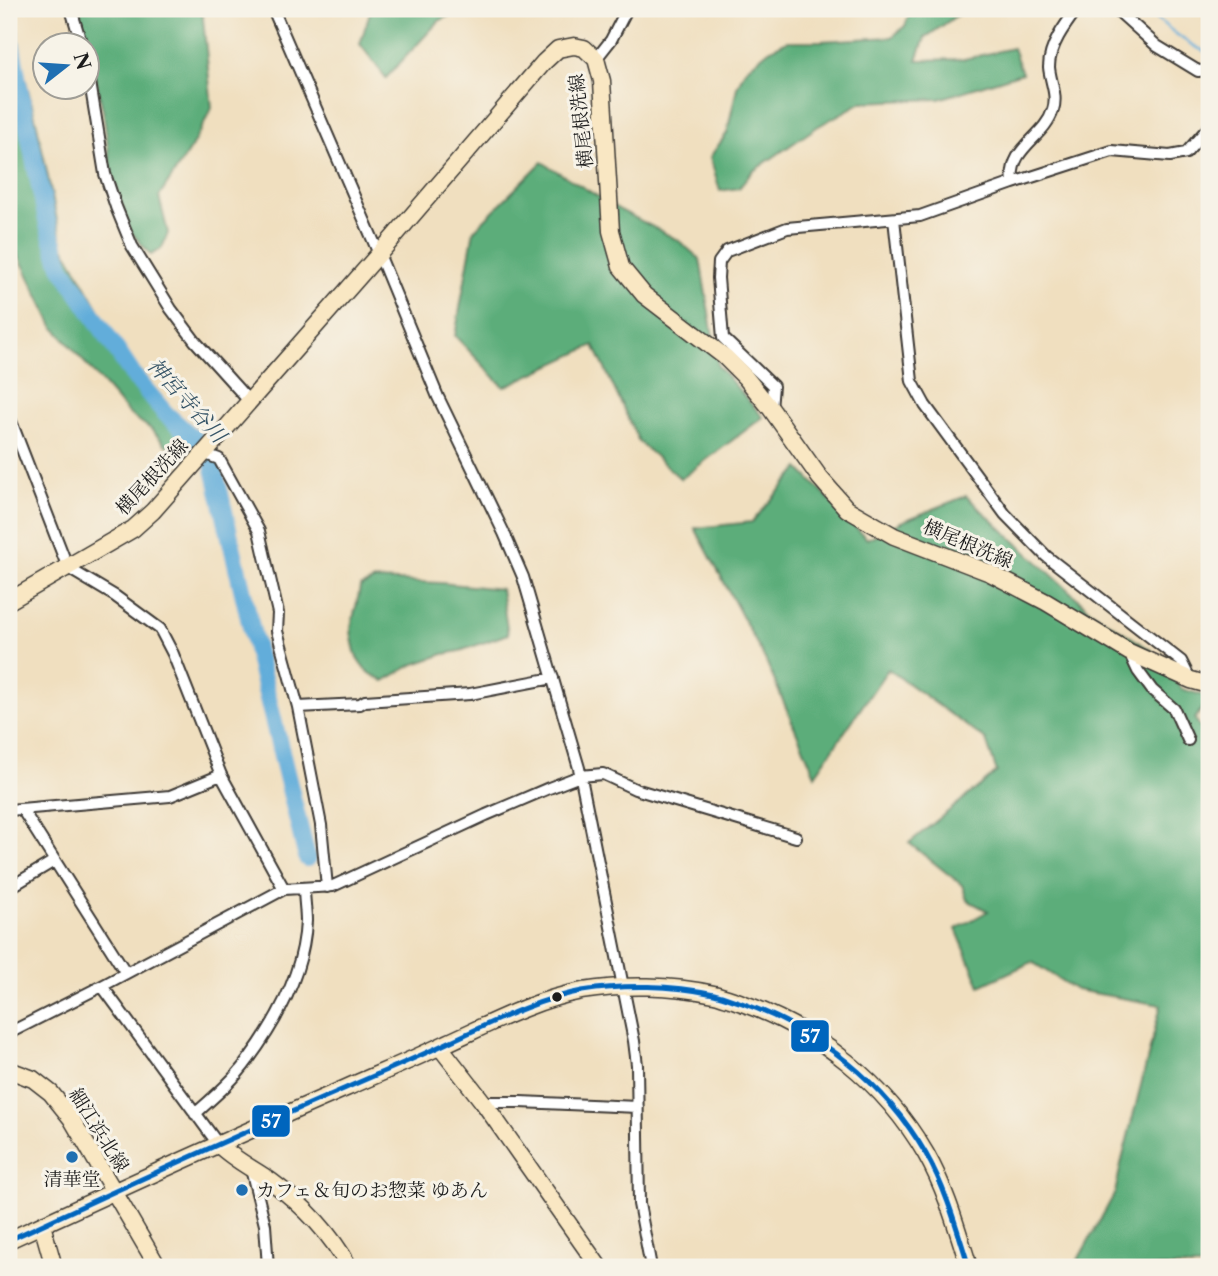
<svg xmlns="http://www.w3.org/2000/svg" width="1218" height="1276" font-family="'Libre Caslon Text','Noto Serif JP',serif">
<rect width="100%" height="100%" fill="#f7f3e8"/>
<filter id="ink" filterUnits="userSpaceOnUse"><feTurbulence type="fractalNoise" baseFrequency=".0143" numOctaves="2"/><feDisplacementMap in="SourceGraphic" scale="14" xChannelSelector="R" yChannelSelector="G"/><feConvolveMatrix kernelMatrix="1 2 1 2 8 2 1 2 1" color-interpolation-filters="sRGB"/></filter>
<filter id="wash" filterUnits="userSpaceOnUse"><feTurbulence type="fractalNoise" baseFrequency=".00686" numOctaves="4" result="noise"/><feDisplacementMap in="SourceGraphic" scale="28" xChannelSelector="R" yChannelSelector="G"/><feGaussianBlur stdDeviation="1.57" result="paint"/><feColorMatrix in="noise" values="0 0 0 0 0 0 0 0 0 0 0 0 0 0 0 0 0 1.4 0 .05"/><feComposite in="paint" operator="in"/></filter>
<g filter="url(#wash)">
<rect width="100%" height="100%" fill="#f0dfbf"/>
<path fill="#5cad7a" stroke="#3c644b" stroke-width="2" d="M9,9H13V29L37,125L62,244L116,339L183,441L167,446L151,429L129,414L53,326L9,236Z
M79,9H202L212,108L192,146L159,197L168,233L162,248L151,255L130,231L111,170L103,110Z
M371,9H461L439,21L386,78L360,44Z
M911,9H966L925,38L917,60L964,59L1013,48L1022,73L939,99L862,102L817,127L752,172L739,188L720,191L710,157L727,133L737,87L745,70L769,50L787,41H820L892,37L905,26Z
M542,162L620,210L678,240L700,259L718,366L763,417L681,479L639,442L594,345L504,387L455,336L474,230Z
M799,468L867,539L901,522L966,496L1090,610L1152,651L1182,689L1209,697L1195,719L1209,740V1267H1074L1115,1193L1121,1164L1161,1005L1076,990L1032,962L980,986L956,929L988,911L967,900L962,885L909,843L997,772L986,740L888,669L815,775L766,661L695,528L752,522Z
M375,580L441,583L501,589L508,634L460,651L444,654L412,665L384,681C365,672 357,665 353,643C352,638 351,632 351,627C354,613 358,601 360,587Z"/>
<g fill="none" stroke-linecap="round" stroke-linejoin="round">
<path stroke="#62adda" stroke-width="2.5" d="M1145,9C1165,25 1185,44 1209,53"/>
<path stroke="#62adda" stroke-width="18" d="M9,30L18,82L48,225L61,266L133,375L166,414L201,445L212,460L262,674L307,858"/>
</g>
</g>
<g filter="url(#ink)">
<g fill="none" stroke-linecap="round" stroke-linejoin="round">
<g stroke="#3c3934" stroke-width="14">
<path id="street" d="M71,9L82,46
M273,9L379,254L438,397L504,533L523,577L579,768L634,1041L637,1065L639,1204L651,1267
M1116,9L1157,46L1198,71L1209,70
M596,59L611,40L627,9
M88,70L105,174L116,207L132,246L171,309L195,341L249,401
M1013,183L1112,151L1170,156L1186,153L1209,127
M894,219L912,381L925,405L1005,514L1046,556L1181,661L1190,679
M771,409L773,386L723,338L718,278L719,262L727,251L787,228L920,216L1013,183C1008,147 1044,139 1053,110C1058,95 1050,81 1049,67C1049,46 1065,25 1077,9
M9,416L68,568L115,596L160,629L173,654L221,775L284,889
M203,453L219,459L259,531L278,613L277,631L298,707L321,825L327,887
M1129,652L1138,671L1152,690L1174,709L1188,740
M298,707L360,704L365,701L470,694L553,678
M22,809L126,973
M9,810L170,796L221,775
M9,888L54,861
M102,986L218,1144
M9,1033L102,986L284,889L333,886L486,815L549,788L580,776L603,774L635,789L796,837
M483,1102H520L638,1107
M195,1114C214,1097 234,1080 248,1060C277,1021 304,971 306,921C306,910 304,899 304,888
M251,1169L265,1225L268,1267"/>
</g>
<g stroke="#3c3934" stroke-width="19">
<path id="secondary" d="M9,601L133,529L153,511L379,254L544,62L558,49L574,46L584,48L596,59L602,81L611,231L621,267L644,295L725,357L745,377L771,409L820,478L847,509L894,536L990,573L1046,602L1129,652L1191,680L1209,685
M440,1047L483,1102L599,1267
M9,1070L33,1079L51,1093L71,1118L158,1267
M218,1144C234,1160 254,1169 272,1182C302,1204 331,1234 349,1267
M42,1225L54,1267
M9,1240C121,1188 233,1137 346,1088C380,1073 414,1059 447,1043C491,1023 534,1000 582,991C624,984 672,985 714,994C723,996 733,1000 742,1003C818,1030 885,1083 926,1154C946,1189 957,1229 969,1267"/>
</g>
<use href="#street" stroke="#fff" stroke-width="10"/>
<use href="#secondary" stroke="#f9e7c3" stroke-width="16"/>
<g stroke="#f7f3e8" stroke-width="10">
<path id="bus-1" d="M9,1240C121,1188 233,1137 346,1088C380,1073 414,1059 447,1043C491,1023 534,1000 582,991C624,984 672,985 714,994C723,996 733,1000 742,1003C818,1030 885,1083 926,1154C946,1189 957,1229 969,1267"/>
</g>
<use href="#bus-1" stroke="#0065bd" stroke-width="5"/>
</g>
</g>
<circle fill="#1c1c1c" stroke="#f7f3e8" stroke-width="2.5" cx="557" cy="997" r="6"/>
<g fill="#1f6fb2" stroke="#f7f3e8" stroke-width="2.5">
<circle cx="72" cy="1157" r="7"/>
<circle cx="242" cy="1190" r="7"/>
</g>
<g text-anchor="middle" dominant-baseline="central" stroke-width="6" stroke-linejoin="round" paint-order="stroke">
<g font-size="19" fill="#1c1c1c" stroke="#f7f3e8">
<text transform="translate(581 121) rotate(-96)">横尾根洗線</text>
<text transform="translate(152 477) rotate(-47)">横尾根洗線</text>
<text transform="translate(968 544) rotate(23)">横尾根洗線</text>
<text transform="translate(99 1130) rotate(58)">細江浜北線</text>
</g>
<g font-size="19" fill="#1c1c1c" stroke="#f7f3e8">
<text x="72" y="1179">清華堂</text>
<text x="256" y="1190" text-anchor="start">カフェ＆旬のお惣菜 ゆあん</text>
</g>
<g font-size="21" font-style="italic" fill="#385668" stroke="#f7f3e8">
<text transform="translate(187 400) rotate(48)">神宮寺谷川</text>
</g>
</g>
<g stroke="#f7f3e8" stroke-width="2.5">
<rect x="790" y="1019" width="40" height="34" rx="7" fill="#0065bd"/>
<rect x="251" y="1104" width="40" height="34" rx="7" fill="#0065bd"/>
</g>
<g font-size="19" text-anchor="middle" font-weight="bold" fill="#fff">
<text x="810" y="1043">57</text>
<text x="271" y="1128">57</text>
</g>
<rect width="1218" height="1276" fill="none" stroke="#f7f3e8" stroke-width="35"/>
<g transform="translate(66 66) rotate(73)"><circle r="33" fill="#f7f3e8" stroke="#9f9d96" stroke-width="2"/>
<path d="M0-5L12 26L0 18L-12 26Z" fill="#1f6fb2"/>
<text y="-10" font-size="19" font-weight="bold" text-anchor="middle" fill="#1c1c1c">N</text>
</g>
</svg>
